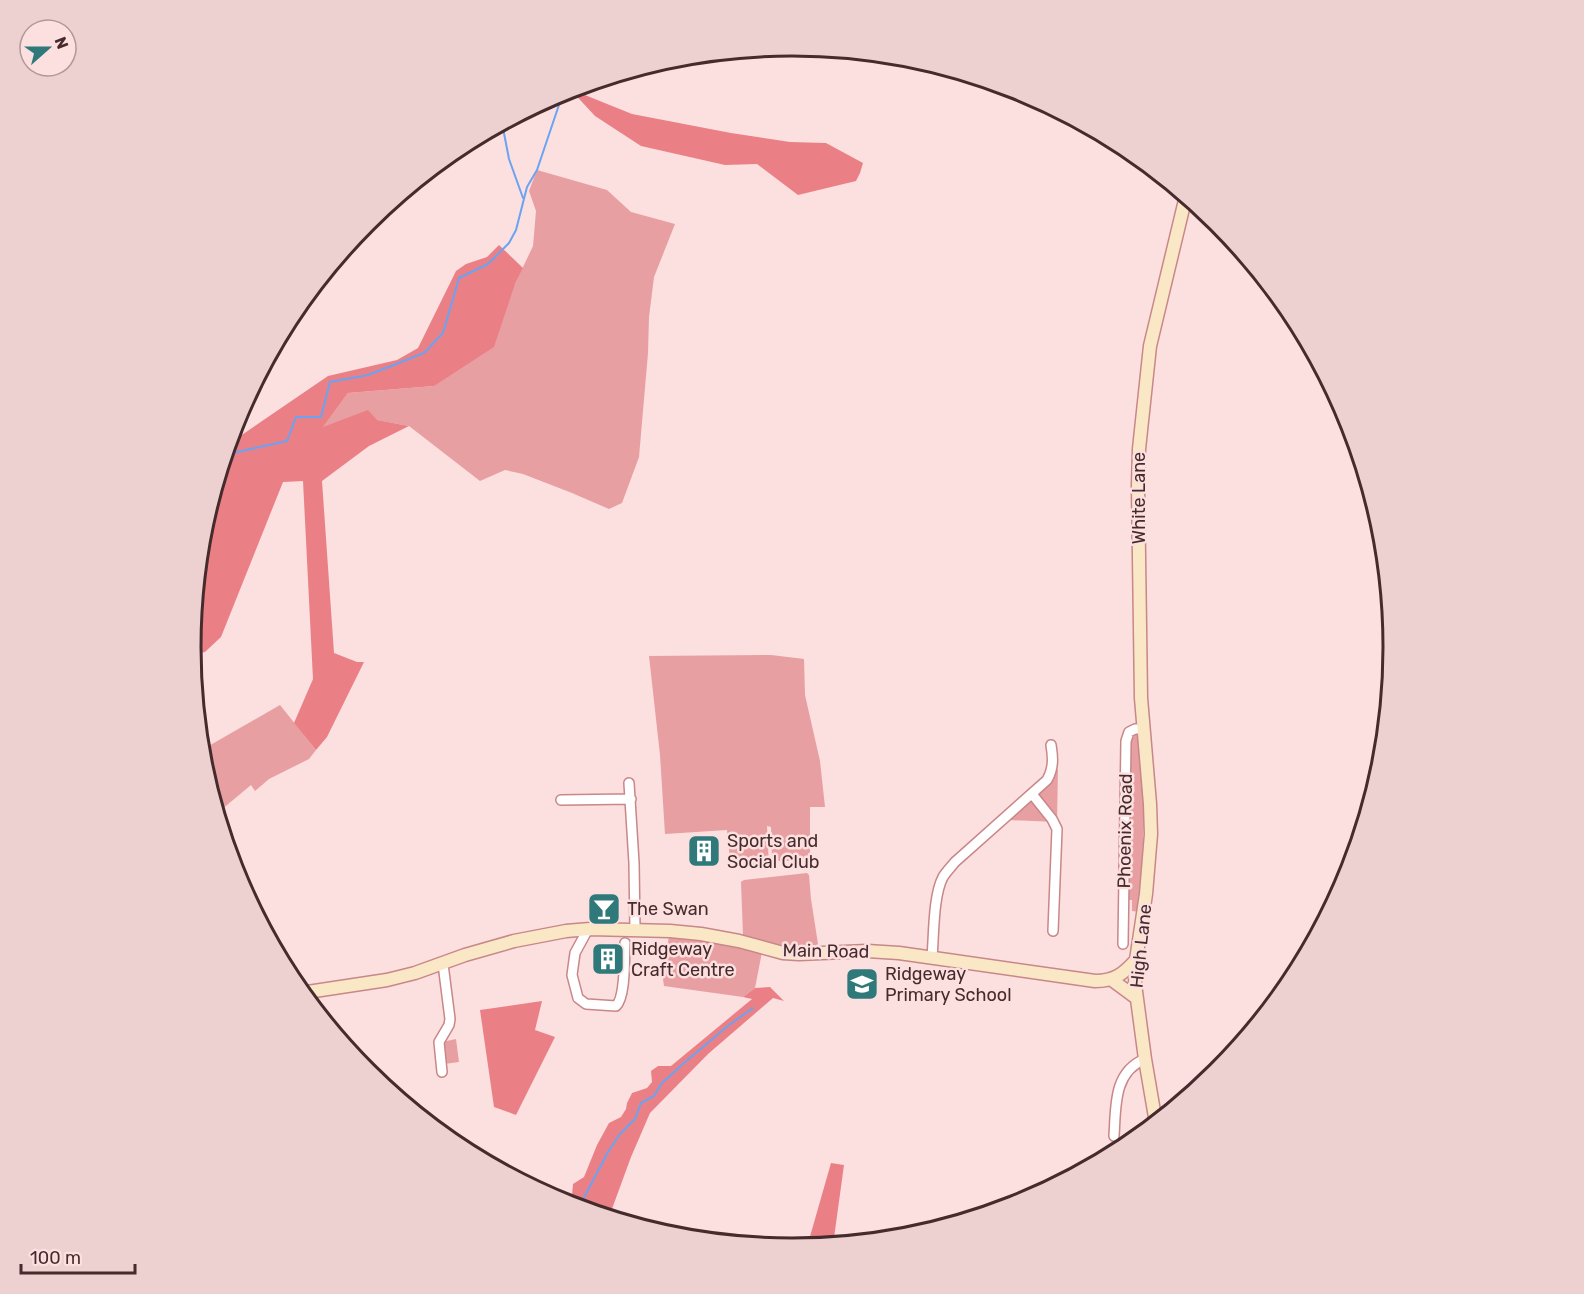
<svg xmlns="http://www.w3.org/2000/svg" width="1584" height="1294" font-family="Rubik,sans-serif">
<rect width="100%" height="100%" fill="#fcdfdf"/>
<path fill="#e89fa2" d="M537,170L607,190L631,212L675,224L654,277L649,317L648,353L639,457L622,503L609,509L572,493L523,474L505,470L480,481L409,426L376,420L322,428L348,393L434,386L515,284L533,246L536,211L529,191Z
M771,655L804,659L805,695L820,761L825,807H810V861H772L771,827L767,826L769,866L731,869L727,830L665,834L660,755L649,656Z
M280,705L316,750L309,759L269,779L255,791L251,785L221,810L217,815L202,764L200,751Z
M1135,733L1139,735L1144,820L1140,912L1132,911V900H1128L1129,741L1132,735Z
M1058,769L1057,822L1009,820L1054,773Z
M807,873L809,875L811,899L818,944C802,958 761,942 743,936L741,882L744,880Z
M669,935L762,952L755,988L743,997L664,986L663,979Z
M456,1039L459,1062L444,1064L442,1042Z"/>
<path fill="#ea8086" d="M570,89L632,114L731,133L790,142L826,143L863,163L860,173L856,181L798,195L757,164L725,165L641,146L595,116Z
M499,245L523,268L515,284L494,347L434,386L348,393L323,427L368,410L377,420L409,426L369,446L322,481L334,653L357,662H364L327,737L316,750L294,723L313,679L303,481L283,482L221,637L205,652L191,655L190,647L202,529L227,445L328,376L397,360L418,348L456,271L466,264L487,257Z
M770,987L784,1001L773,998L708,1054L650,1113L631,1157L609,1217L571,1206L573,1184L584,1177L597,1145L609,1123L621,1117L626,1109L627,1103L632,1093L647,1088L652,1082L651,1071L658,1066H671L752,999L743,997L755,988Z
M542,1001L535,1030L555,1037L516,1115L494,1107L480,1010Z
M831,1163L844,1165L833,1245L807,1247Z"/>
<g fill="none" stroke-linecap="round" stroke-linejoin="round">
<path stroke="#6aa3f2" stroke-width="2" d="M502,123L509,159L523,198
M224,455L287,441L296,417H321L330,382L368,375L424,353L443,333L459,278L488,264L509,243L516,230L527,187L537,170L564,90
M582,1209L580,1205L608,1152L620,1134L635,1119L641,1103L654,1096L661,1084L684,1063L729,1025L753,1008"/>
<g stroke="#c88789" stroke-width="12">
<path id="street" d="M629,783L634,863L635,929
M1032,794L1052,819L1057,829L1053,931
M561,800L631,799
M588,929L575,953L572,975L578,998L586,1004L616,1006C626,997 624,957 625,943
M1123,944L1126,741L1129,732L1135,729H1143
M932,957C934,935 933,896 943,877C946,872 951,867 955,862L1047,780C1054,768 1053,757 1051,745
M442,1072L439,1042L449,1025L450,1019L443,964
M1114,1136C1116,1107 1113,1072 1145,1059"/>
</g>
<g stroke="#c88789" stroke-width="15">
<path id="secondary" d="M1112,980L1135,997
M301,993L387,980L415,973L465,955L514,941L566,931L590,929L670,931L701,934L739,941L783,953L799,954L867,951L899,953L1095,981C1115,981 1123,974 1136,960
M1156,1123L1145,1059L1135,984L1136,960L1146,894L1151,834L1150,804L1141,698L1138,486L1139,449L1150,346L1186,196"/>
</g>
<use href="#street" stroke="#fff" stroke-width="9"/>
<use href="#secondary" stroke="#fae7c5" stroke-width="12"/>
</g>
<defs>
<g id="building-square" transform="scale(1.725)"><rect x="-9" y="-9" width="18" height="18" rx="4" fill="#2f797a" stroke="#fcdfdf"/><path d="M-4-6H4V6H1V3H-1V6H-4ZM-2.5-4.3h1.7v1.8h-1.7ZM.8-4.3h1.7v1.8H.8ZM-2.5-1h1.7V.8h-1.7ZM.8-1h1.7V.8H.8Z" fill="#fff"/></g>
<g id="bar-square" transform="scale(1.725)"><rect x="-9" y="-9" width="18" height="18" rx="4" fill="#2f797a" stroke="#fcdfdf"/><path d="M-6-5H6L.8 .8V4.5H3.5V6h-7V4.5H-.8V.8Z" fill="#fff"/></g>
<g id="school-square" transform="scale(1.725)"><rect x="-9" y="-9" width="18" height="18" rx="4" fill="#2f797a" stroke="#fcdfdf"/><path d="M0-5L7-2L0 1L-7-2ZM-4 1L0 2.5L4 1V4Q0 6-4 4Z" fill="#fff"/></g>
</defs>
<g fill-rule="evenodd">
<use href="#building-square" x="704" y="851"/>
<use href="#bar-square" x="604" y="909"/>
<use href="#building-square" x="608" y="959"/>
<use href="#school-square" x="862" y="984"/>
</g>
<g text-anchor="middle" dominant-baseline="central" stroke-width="5" stroke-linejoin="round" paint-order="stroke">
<g font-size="18" fill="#462b2d" stroke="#fcdfdf">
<text transform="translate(1139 498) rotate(-90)">White Lane</text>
<text transform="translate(1125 831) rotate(-89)">Phoenix Road</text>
<text transform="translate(1141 946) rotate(-84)">High Lane</text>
<text transform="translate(826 951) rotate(1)">Main Road</text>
</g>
<g font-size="18" fill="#462b2d" stroke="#fcdfdf" text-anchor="start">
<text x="727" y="841">Sports and<tspan x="727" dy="21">Social Club</tspan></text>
<text x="627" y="909">The Swan</text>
<text x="631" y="949">Ridgeway<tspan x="631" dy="21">Craft Centre</tspan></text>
<text x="885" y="974">Ridgeway<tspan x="885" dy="21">Primary School</tspan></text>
</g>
</g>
<path d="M0 0H1584V1294H0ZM201 647a591 591 0 1 1 1182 0a591 591 0 1 1-1182 0Z" fill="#edd1d1" fill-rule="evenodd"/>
<path fill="none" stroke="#462b2d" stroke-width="3" d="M201 647a591 591 0 1 1 1182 0a591 591 0 1 1-1182 0Z"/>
<g transform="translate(48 48) rotate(69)"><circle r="28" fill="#fcdfdf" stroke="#b39798" stroke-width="1.5"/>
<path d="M0-4.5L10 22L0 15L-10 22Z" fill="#2f797a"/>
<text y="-9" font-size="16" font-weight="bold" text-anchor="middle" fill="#462b2d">N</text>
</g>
<path d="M21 1264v9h114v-9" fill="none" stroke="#462b2d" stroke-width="3"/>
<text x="30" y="1264" font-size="18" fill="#462b2d" stroke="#fcdfdf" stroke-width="4.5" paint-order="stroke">100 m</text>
</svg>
